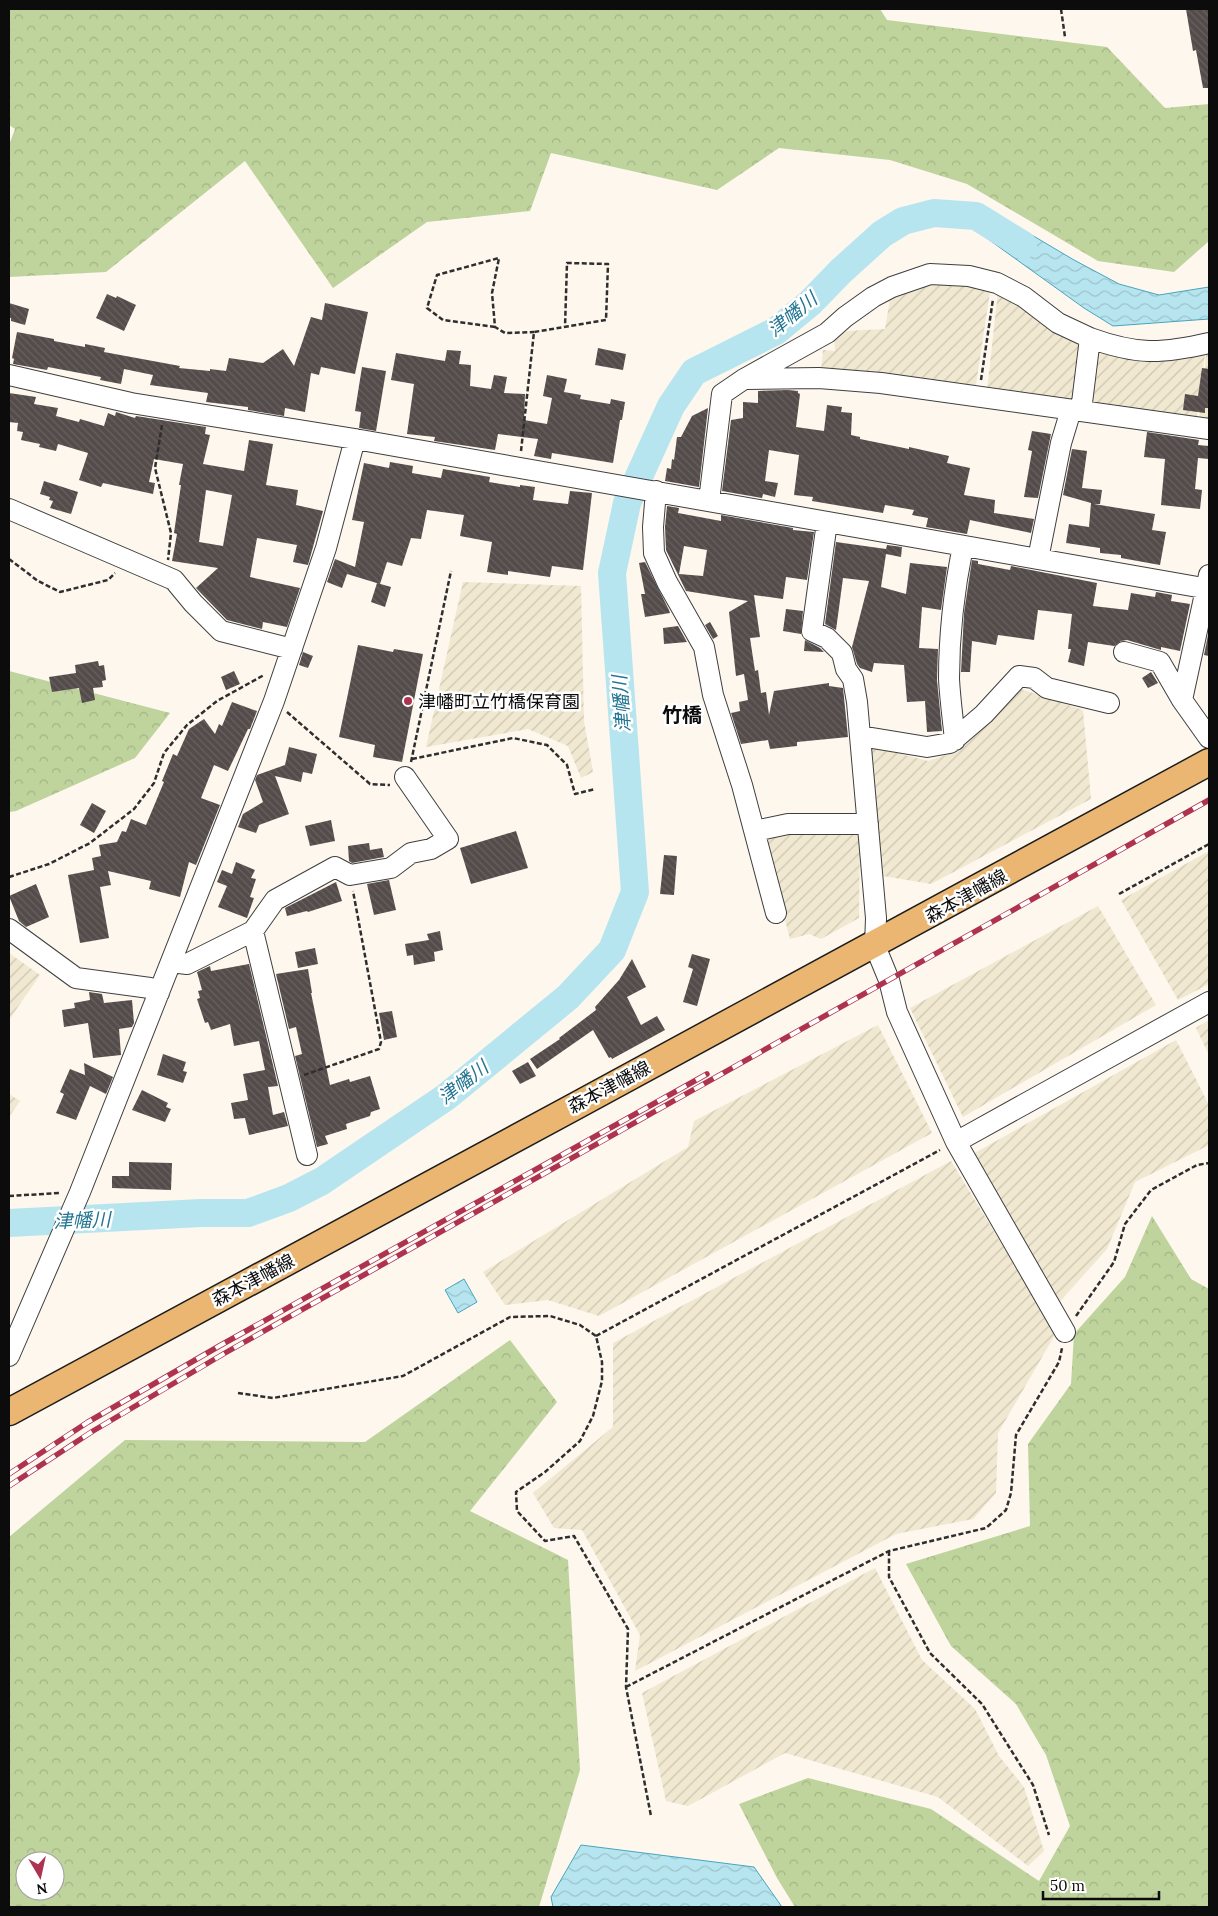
<svg xmlns="http://www.w3.org/2000/svg" width="1218" height="1916" font-family="Lora,'Noto Sans JP',serif">
<defs>
<pattern id="farmland-furrows" width="10" height="10" patternUnits="userSpaceOnUse" patternTransform="scale(1.25)"><rect width="10" height="10" fill="#f0e8d0"/><path d="M-1 1l2-2M0 10L10 0M9 11l2-2" fill="none" stroke="#cdc6b1"/></pattern>
<pattern id="forest-crowns" width="20" height="18" patternUnits="userSpaceOnUse" patternTransform="scale(1.25)"><rect width="20" height="18" fill="#bfd39c"/><path d="M2 6a3 3 0 1 1 6 0M12 15a3 3 0 1 1 6 0" fill="none" stroke="#a3b485"/></pattern>
<pattern id="water-waves" width="16" height="10" patternUnits="userSpaceOnUse" patternTransform="scale(1.25)"><rect width="16" height="10" fill="#b7e5ef"/><path d="M0 5q4-4 8 0t8 0" fill="none" stroke="#9cc3cc"/></pattern>
<pattern id="building-back-hatch" width="6" height="6" patternUnits="userSpaceOnUse" patternTransform="scale(1.25)"><rect width="6" height="6" fill="#544c4a"/><path d="M-1 5l2 2M0 0l6 6M5-1l2 2" fill="none" stroke="#686160"/></pattern>
</defs>
<rect width="100%" height="100%" fill="#fdf7ee"/>
<path fill="url(#farmland-furrows)" d="M934,277L991,285L975,391L821,372L823,350L835,351L834,337L847,331L885,329L889,305V292Z
M998,291L1086,340L1078,404L987,391Z
M1091,343L1206,347L1196,422L1085,406Z
M1209,345V423L1199,421L1207,346Z
M463,582L581,586L584,721L593,772L581,778L568,746L528,729L426,747Z
M1018,688L1083,710L1091,799L931,884L883,876L870,746L928,761L955,752Z
M860,831L859,918L821,939L809,934L790,939L762,834Z
M1209,851V984L1178,1000L1121,900Z
M1098,906L1156,1005L963,1117L910,1008Z
M9,953L40,975L9,1020Z
M1209,1020V1055L1196,1028Z
M878,1025L932,1133L599,1316L548,1300L505,1305L483,1272L688,1147L694,1121Z
M1176,1040L1209,1105V1145L1135,1182L1107,1249L1055,1307L973,1154Z
M9,1094L20,1101L9,1117Z
M951,1161L1056,1333L998,1433L996,1493L973,1519L896,1534L635,1671L640,1635L582,1530L554,1528L533,1493L613,1427V1343Z
M875,1568L922,1660L975,1709L999,1756L1024,1787L1044,1851L1028,1866L938,1797L785,1753L688,1806L666,1801L642,1693Z"/>
<path fill="url(#forest-crowns)" fill-rule="evenodd" d="M9,9H880L887,20L1107,47L1165,108L1209,104V241L1174,272L1098,261L967,184L890,160L779,148L717,190L551,153L530,211L427,222L333,288L245,161L106,272L9,277V145L15,129L9,125Z
M9,671L170,713L135,758L16,811L9,812Z
M1152,1216L1191,1279L1209,1289V1907H795L777,1878L739,1804L808,1778L931,1809L1039,1881L1070,1826L1046,1755L1016,1704L951,1646L906,1564L1030,1526L1028,1444L1071,1384L1074,1334L1125,1277Z
M510,1340L557,1402L470,1511L568,1560L580,1770L539,1907H9V1537L125,1440L365,1442ZM25,1861H55V1891H25Z"/>
<path fill="url(#water-waves)" stroke="#46a5bf" d="M998,215L1074,260L1119,284L1159,295L1209,287V319L1113,326L1084,308L981,234Z
M464,1279L477,1302L458,1313L445,1290Z
M581,1845L754,1867L782,1907H553L551,1897Z"/>
<g fill="none" stroke-linecap="round" stroke-linejoin="round">
<path stroke="#b7e5ef" stroke-width="28" d="M9,1223L201,1213H248L289,1198L322,1181L446,1097L568,997L612,950L635,892L612,573L627,503L671,406L694,372L776,331L810,303L841,271L882,234L903,221L934,213L976,216L1023,245"/>
</g>
<path fill="url(#building-back-hatch)" fill-rule="evenodd" d="M1186,9H1209V88H1203L1196,50L1193,51Z
M107,294L116,298L117,296L136,305L124,331L96,318Z
M9,303L29,309L25,325L11,321V318H9Z
M325,303L368,312L355,374L321,367L319,375L311,373L305,412L285,408L284,416L248,410V407L206,402L208,393L150,385L153,375L124,369L121,384L100,380L101,377L48,367L47,370L13,364L14,359L12,358L17,332L54,339V341L85,347V344L105,348L104,352L180,366L179,368L210,371V369L226,371L229,358L263,363L283,349L294,366L311,317L322,320Z
M598,348L626,354L623,370L595,365Z
M447,350L461,351L459,364L471,365L470,386L491,389L494,375L507,377L504,393L525,394L524,420L547,424L552,398L543,396L547,375L567,379L564,392L581,395L580,399L610,404L611,399L625,402L622,420H620L613,463L552,453L551,459L534,456L538,439L498,434L495,450L434,441L435,437L407,434L414,384L391,380L396,353L445,361Z
M362,367L386,371L376,431L359,428L361,412L355,411Z
M1202,368L1209,369V408H1205V413L1183,410L1185,394L1198,396Z
M788,390L798,391V393L800,394L796,427L824,431L827,405L842,407L841,412L852,413L851,435L860,437V439L909,449V447L949,456L947,463L970,468L964,495L995,500L994,513L1034,519L1031,533L970,520L967,534L926,527L928,518L912,515L914,510L885,505L883,513L812,501L813,497L794,495L799,455L769,450L765,481L778,483L775,497L763,494L762,498L722,491L731,420L743,418V402L758,403V391Z
M9,393L36,397L34,404L58,408L56,416L79,422L80,419L104,426L108,413L115,416L116,412L135,418L136,416L206,427L205,434L210,435L203,464L244,471L249,440L273,444L266,485L298,490L296,505L323,511L308,565L293,562L297,545L257,538L250,577L300,588L287,627L263,622L262,629L227,620L196,588L218,568L172,561L177,534L174,533L181,485H179L183,464L154,459L149,482L155,483L153,494L103,483L101,487L79,480L88,453L58,444L56,451L39,447L40,444L21,440L23,432L17,431L18,423L9,422ZM206,490L232,495L223,546L199,542Z
M708,408L699,487L665,481L667,468L671,469L672,459L674,460L677,437H681L692,416Z
M1032,431L1051,434L1038,498L1024,497L1032,451L1028,450Z
M1147,432L1199,440L1198,445L1209,446V459L1198,458L1195,489L1202,490L1200,509L1161,505L1165,459L1144,457Z
M1072,449L1087,451L1082,488L1102,490L1100,504H1094L1155,514L1152,530L1166,532L1160,565L1121,558V555L1100,553V548L1066,543L1069,524L1089,527L1091,503L1063,495Z
M390,462L413,466L412,473L441,478L443,469L490,477L489,482L520,487V485L535,487L533,500L568,504L570,491L592,493L583,570L552,566L550,577L508,571V575L487,572L492,542L460,536L464,515L427,510L421,539L411,538L402,566L387,562L380,584L347,574L342,588L327,582L335,559L355,567L364,522L352,520L364,463L389,468Z
M44,481L78,492L71,514L50,508L53,501L49,500L50,497L40,494Z
M667,506L679,508L678,513L721,521V515L793,528V530L814,532L807,580L786,577L783,599L754,595L760,637L750,638L755,671L758,670L761,693L766,692L769,715L774,691L829,683V686L843,688L848,737L797,742V746L770,749L768,740L741,744L731,713L740,711L739,702L748,700L744,674L736,676L729,612L748,601L686,591L666,550L665,527ZM684,546L707,550L703,576L679,574Z
M836,542L886,549L887,545L902,547L901,557L886,554L881,587L906,594L910,563L947,567L941,610L922,607L919,648L938,649L937,680L942,731L927,732L925,701L907,702L904,665L874,663L872,672L860,668L857,664L852,647L869,581L843,578L836,630L825,624Z
M972,560L978,561V564L1010,570L1011,566L1097,583L1093,606L1128,610L1131,593L1155,597L1156,592L1172,595L1171,601L1190,604L1180,651L1161,647V650L1127,640L1121,641L1114,646L1088,642L1084,666L1068,662L1071,649H1068L1072,614L1038,610L1034,640L998,635L996,645L972,641L970,672H961L964,613Z
M645,562L669,610L670,613L645,617L641,594H645L639,563Z
M377,583L391,587L385,607L371,602Z
M786,609L803,611L801,634L783,631Z
M710,622L718,636L713,639L705,625Z
M678,626L687,642L664,644L663,628Z
M1209,630V656L1204,655Z
M805,640L820,648L824,652L804,651Z
M358,645L393,652L394,649L423,654L402,762L373,757L375,745L339,737Z
M303,652L313,656L308,668L299,665Z
M98,661L99,666L104,665L106,680L102,681L103,687L93,688L95,700L82,703L79,688L52,692L49,677L76,673L75,665Z
M234,671L240,684L226,690L221,677Z
M1151,672L1158,683L1148,688L1142,678Z
M232,702L257,711L250,729H248L228,771L214,765L201,798L220,805L196,865L189,862L180,897L149,889L151,881L108,871L111,885L100,887L109,938L80,943L68,875L94,870L92,858L101,856L99,845L117,842L122,831L126,832L131,819L146,825L164,782L162,781L173,754L177,756L189,729L204,719L215,734L219,724L222,726Z
M289,747L317,754L312,774L303,772L301,782L275,776L289,814L259,825L256,833L238,827L243,814L263,802L255,780L257,775L285,765Z
M92,803L106,811L94,833L80,825Z
M331,820L335,841L310,846L305,826Z
M516,831L528,868L471,884L460,848Z
M369,843L370,850L382,848L384,857L352,863L349,861L348,846Z
M664,855L677,856L674,895L660,894Z
M236,862L255,870L251,878L256,879L250,897L254,898L247,918L218,907L227,886L217,882L222,870L232,874Z
M389,880L396,910L374,915L367,884Z
M336,882L342,901L308,912L307,911L287,916L285,908Z
M36,884L49,917L26,927L19,921L9,896Z
M440,931L443,950L434,952L435,961L414,965L413,955L407,956L405,944L429,940L427,934Z
M315,948L318,964L298,968L295,952Z
M692,954L710,959L697,1006L683,1002L693,969L688,967Z
M632,959L646,987L627,997L641,1025L657,1016L665,1030L612,1059L611,1057L609,1058L593,1030L537,1069L530,1059L560,1039L559,1038L596,1010L595,1007L619,980Z
M249,964L278,1086L268,1087L273,1115L284,1112L288,1126L249,1135L245,1118L234,1119L231,1103L248,1100L243,1074L265,1070L259,1041L234,1046L230,1024L211,1030L208,1022L205,1023L197,999L200,998L198,991L202,990L197,972L210,966L211,971Z
M308,969L312,993H311L330,1085L349,1079L350,1082L370,1076L380,1109L371,1112L370,1116L346,1124L347,1129L325,1136L328,1144L317,1147L295,1056L302,1054L296,1027L289,1029L276,974Z
M89,992L102,994L104,1003L132,1000L134,1023L132,1027L119,1029L121,1055L93,1058L88,1023L64,1027L62,1010L75,1008L74,1003L90,1000Z
M392,1011L397,1037L384,1040L379,1013Z
M163,1054L186,1062L183,1071L187,1072L183,1083L157,1075Z
M528,1062L536,1076L520,1084L512,1071Z
M84,1063L113,1077L106,1094L90,1086L76,1120L56,1113L64,1094L60,1092L70,1069L85,1075Z
M142,1090L168,1103L166,1107L171,1109L165,1122L132,1110Z
M129,1162L172,1163L171,1190L112,1188V1176H129Z"/>
<g fill="none" stroke-linecap="round" stroke-linejoin="round">
<g stroke="#3f3f3f" stroke-width="22">
<path id="minor" d="M9,375L131,403L355,439L1209,589
M746,379L819,378L881,383L1209,429
M1081,411L1090,338C1137,355 1161,354 1209,343
M656,491L653,527L654,553L667,582L704,647L713,695L742,785L776,913
M709,501L722,394L744,379L827,333L845,317L873,297L892,287L930,274L969,276L997,283L1024,297L1058,323L1090,338
M9,509L174,580L193,603L221,631L292,649
M827,522L812,631L827,638L842,653L846,669L853,679L857,702L876,918L875,946L889,980L897,1012L956,1142L1065,1332
M1038,559L1061,443L1071,410
M1209,575L1182,700L1209,738
M1124,652L1160,662L1182,700
M860,736L927,747L950,743L984,714L1019,676L1034,678L1047,688L1109,703
M955,740C953,720 950,699 949,679C949,634 954,590 963,546
M755,831L788,824H868
M9,929L76,978L150,988L159,993
M253,931L307,1155
M171,962L187,964L253,931L275,900L335,867L350,875L391,868L411,853L431,849L448,839L405,777
M956,1142L1209,1002
M9,1356L80,1192L274,701L326,548L355,439"/>
</g>
<g stroke="#1d1d1d" stroke-width="29">
<path id="major" d="M9,1412C409,1195 810,981 1209,762"/>
</g>
<path stroke="#2e2e2e" stroke-width="2.5" stroke-dasharray="5 2.5" stroke-linecap="butt" d="M1061,9L1065,37
M495,327L443,320L427,308L437,275L499,258L492,293L495,327L505,333L534,332
M981,380L993,299
M162,425L155,468L171,533L168,560
M521,451L534,332L606,320L608,264L567,263L565,327
M9,559L38,581L60,592L108,580L115,573
M287,712L370,784L390,785
M412,759L513,738L547,745L567,765L575,794L595,789
M411,762L451,571
M9,877L49,864L90,843L134,809L154,783L164,753L187,725L217,701L264,675
M1119,894L1209,844
M304,1075L379,1049L381,1042L353,891
M9,1196L60,1193
M1076,1316L1114,1262L1125,1224L1151,1190L1197,1165L1209,1163
M596,1336L940,1150
M238,1393L273,1398L403,1376L510,1317L550,1316L580,1325L596,1336L602,1362V1381L593,1416L580,1441L545,1472L516,1492L517,1511L545,1541L574,1536L628,1629L626,1687L651,1816
M889,1551V1577L930,1653L982,1704L1033,1785L1049,1835
M626,1687L889,1551L986,1528L1006,1510L1011,1493L1016,1435L1059,1362L1062,1348"/>
<use href="#minor" stroke="#fff" stroke-width="20"/>
<use href="#major" stroke="#eab671" stroke-width="26"/>
<g stroke="#ad3350" stroke-width="5.5">
<path id="rail" d="M9,1474L88,1422L221,1345L707,1074
M9,1486L93,1431L225,1353L1209,800"/>
</g>
<use href="#rail" stroke="#fff" stroke-width="4" stroke-dasharray="11" stroke-linecap="butt"/>
</g>
<circle fill="#ad3350" stroke="#fff" stroke-width="2" cx="408" cy="701" r="5"/>
<g text-anchor="middle" dominant-baseline="central" stroke-width="5" stroke-linejoin="round" paint-order="stroke">
<g font-size="18" fill="#0c0c0c" stroke="#fff" text-anchor="start">
<text x="418" y="701">津幡町立竹橋保育園</text>
</g>
<g font-size="18" fill="#0c0c0c" stroke="#fff">
<text transform="translate(966 896) rotate(-29)">森本津幡線</text>
<text transform="translate(609 1087) rotate(-28)">森本津幡線</text>
<text transform="translate(253 1280) rotate(-28)">森本津幡線</text>
</g>
<g font-size="19" font-style="italic" fill="#237591" stroke="#fff">
<text transform="translate(792 314) rotate(-39)">津幡川</text>
<text transform="translate(621 704) rotate(-94)">津幡川</text>
<text transform="translate(463 1082) rotate(-38)">津幡川</text>
<text transform="translate(82 1220) rotate(-2)">津幡川</text>
</g>
<g font-size="20" font-weight="bold" fill="#0c0c0c" stroke="#fff">
<text x="682" y="714">竹橋</text>
</g>
</g>
<rect width="1218" height="1916" fill="none" stroke="#0c0c0c" stroke-width="20"/>
<g transform="translate(40 1876) rotate(171)"><circle r="24" fill="#ffffff" stroke="#9e9e9e"/>
<path d="M0-4L9 19L0 12L-9 19Z" fill="#ad3350"/>
<text y="-8" font-size="14" font-weight="bold" text-anchor="middle" fill="#0c0c0c">N</text>
</g>
<path d="M1043 1891v8h116v-8" fill="none" stroke="#0c0c0c" stroke-width="2.5"/>
<text x="1050" y="1891" font-size="15" fill="#0c0c0c" stroke="#ffffff" stroke-width="4" paint-order="stroke">50 m</text>
</svg>
